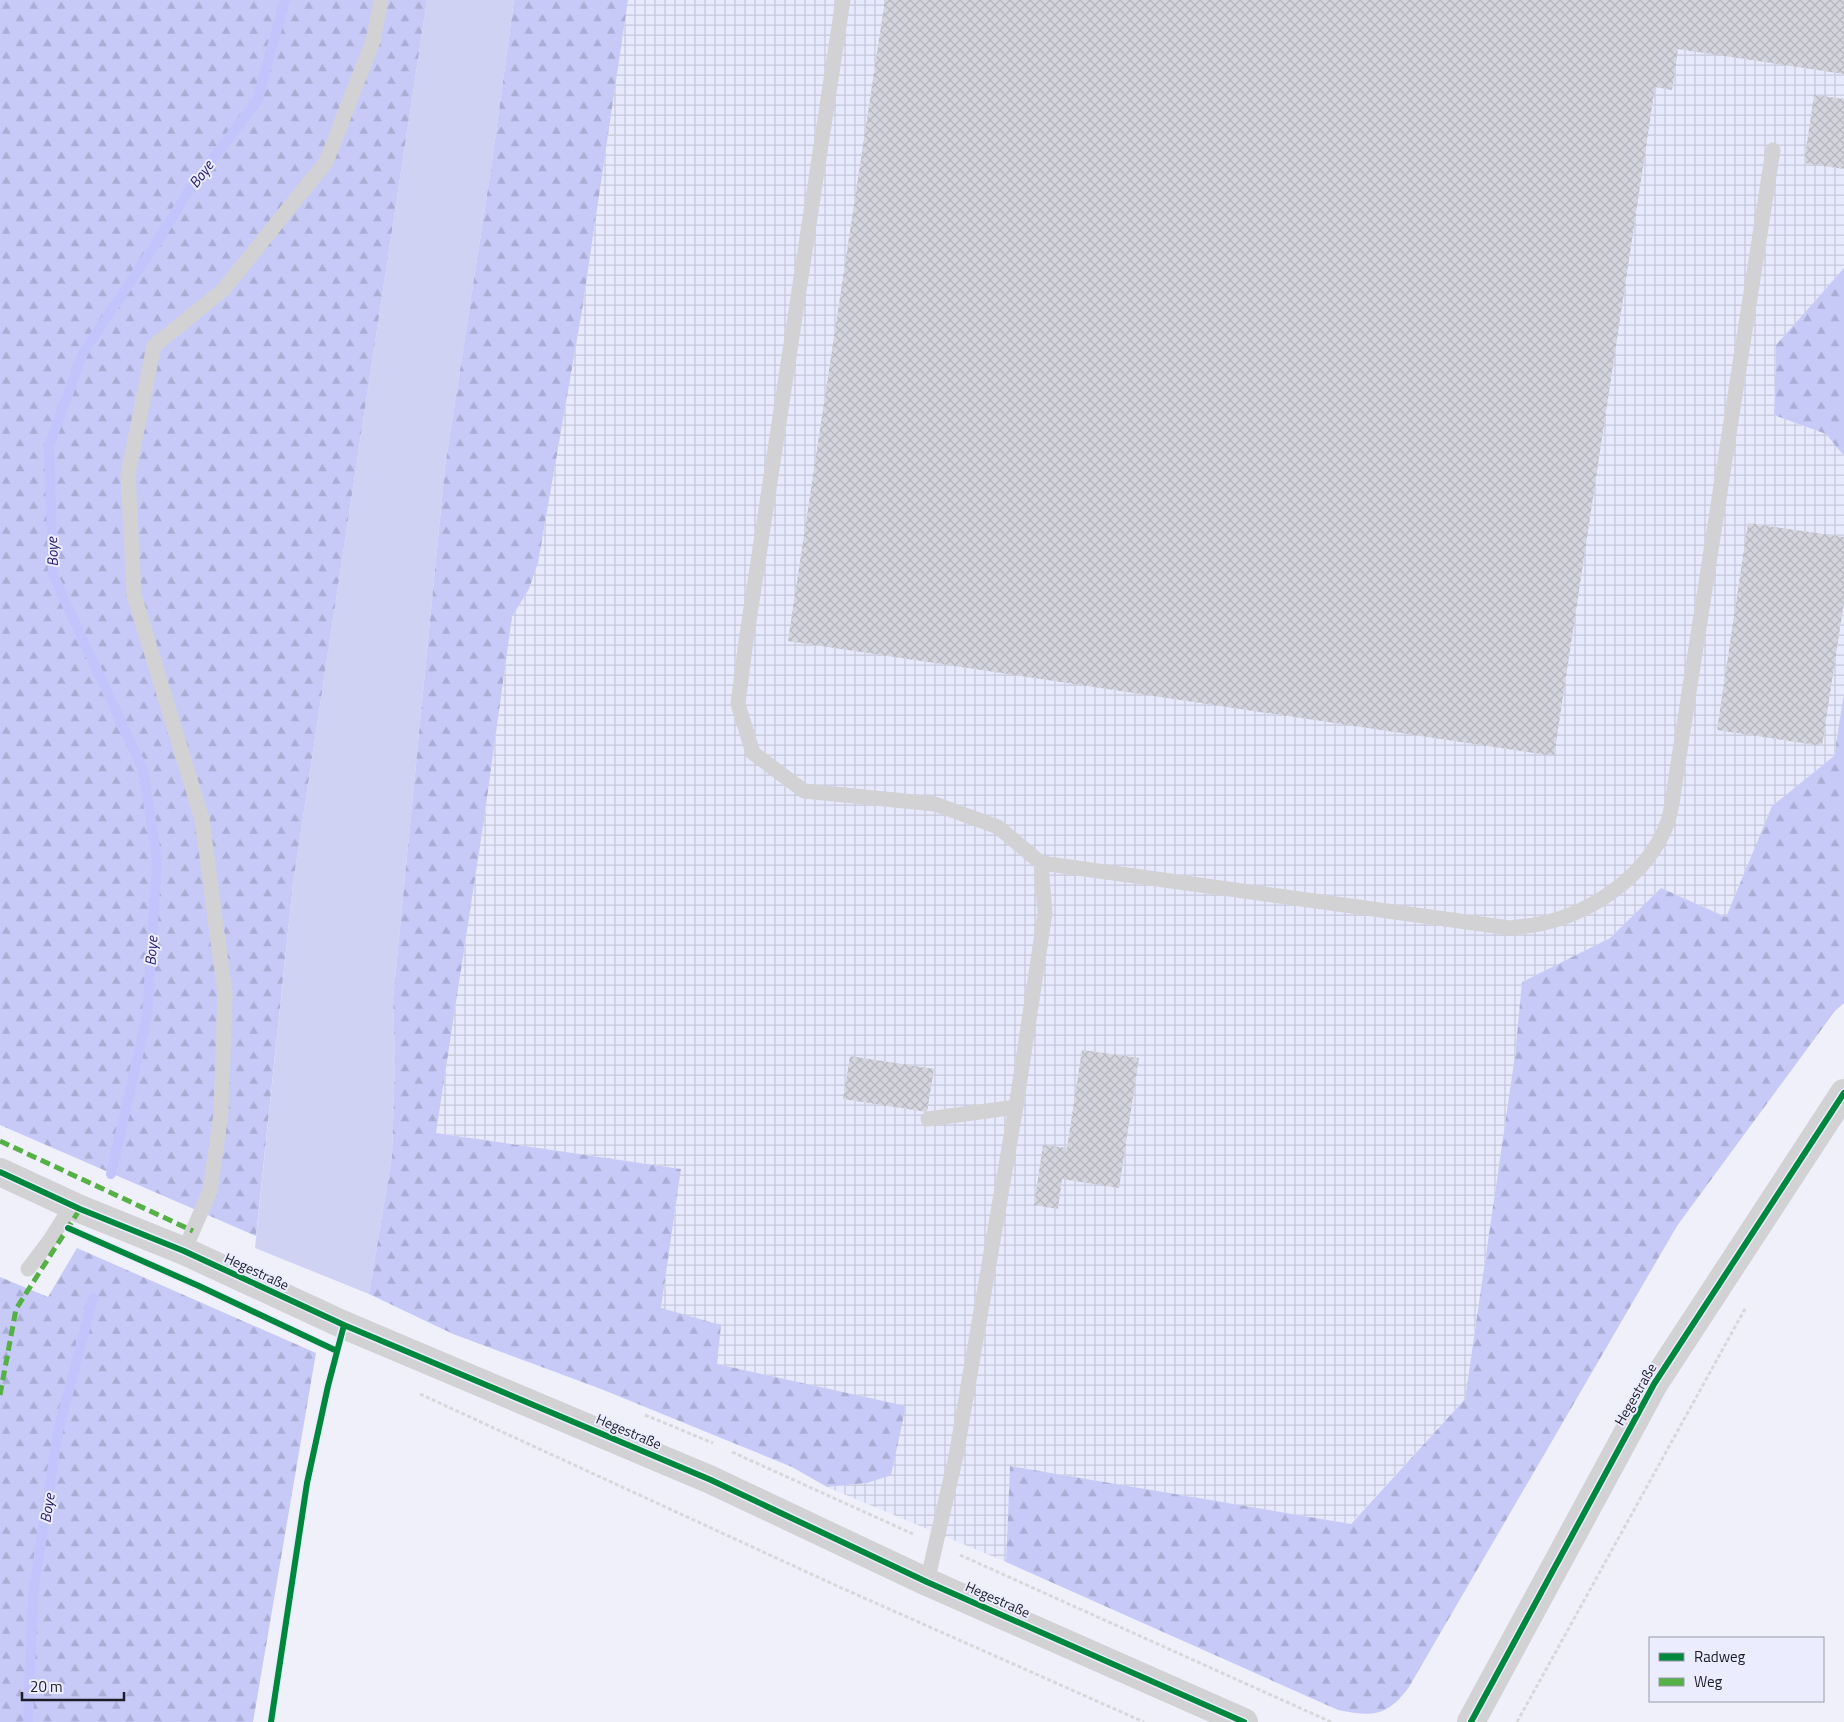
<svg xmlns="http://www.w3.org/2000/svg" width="1844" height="1722" font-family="'Titillium Web',sans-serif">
<defs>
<pattern id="industrial-grid" width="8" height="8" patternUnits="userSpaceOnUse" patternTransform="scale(1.25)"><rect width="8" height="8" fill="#e7e9fd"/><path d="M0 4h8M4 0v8" fill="none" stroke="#c6c7d9"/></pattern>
<pattern id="forest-firs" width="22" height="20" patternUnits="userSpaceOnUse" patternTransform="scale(1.25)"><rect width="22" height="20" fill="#c7caf7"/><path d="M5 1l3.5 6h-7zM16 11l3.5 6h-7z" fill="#aaadd4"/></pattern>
<pattern id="building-cross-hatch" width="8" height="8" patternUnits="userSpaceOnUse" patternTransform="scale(1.25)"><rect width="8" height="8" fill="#d4d4de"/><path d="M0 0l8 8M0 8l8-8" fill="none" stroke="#b5b6be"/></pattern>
</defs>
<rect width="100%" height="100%" fill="#eff0fa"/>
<path fill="url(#industrial-grid)" d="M628,0H1844V268L1776,345L1774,415L1826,434L1844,456V693L1834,756L1772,806L1726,917L1661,888L1610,938L1522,982L1515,1055L1465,1399L1350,1524L1010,1466L1006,1562L827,1487L867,1483L905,1406L717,1364L720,1325L661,1309L681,1169L436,1133L484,820L512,617L529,589L538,563L582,311Z"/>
<path fill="#d0d2f3" d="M427,0H514L492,162L445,467L393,999L395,1059L392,1156L369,1294L255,1248L293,883Z"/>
<path fill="url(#forest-firs)" d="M0,0H427L293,883L256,1236L0,1125Z
M514,0H628L582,311L538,563L529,589L512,617L484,820L436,1133L681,1169L661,1308L721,1325L717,1364L906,1406L891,1475L867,1483L827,1487L792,1467L601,1389L453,1334L369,1294L392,1156L395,1059L393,999L445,467L492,162Z
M1844,268V456L1826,434L1774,415L1776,345Z
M1844,693V1003L1835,1011L1677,1226L1409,1687C1387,1717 1372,1717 1338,1710L1006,1562L1010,1466L1351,1524L1465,1399L1515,1055L1522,982L1610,938L1661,888L1726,917L1772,806L1834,756Z
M77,1248L316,1353L253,1722H0V1277L48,1297Z"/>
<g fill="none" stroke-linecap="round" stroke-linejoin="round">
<path stroke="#c2c5fc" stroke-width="10" d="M111,1174L147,1016L157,860L143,769L53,575L49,446L83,353L153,248L192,186L257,101L285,0
M28,1722L33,1594L58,1432L93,1298"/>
</g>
<path fill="url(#building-cross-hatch)" d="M885,0H1844V74L1678,49L1672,90L1655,87L1554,756L788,641Z
M1814,95L1844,99V169L1804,163Z
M1748,523L1844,537V602L1822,746L1717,730Z
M1082,1050L1139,1058L1119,1188L1062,1179L1058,1209L1034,1205L1043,1145L1067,1148Z
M850,1056L934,1069L927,1112L843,1099Z"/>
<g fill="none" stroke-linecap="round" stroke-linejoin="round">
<path stroke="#d8d8db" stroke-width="3" stroke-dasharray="4 2.5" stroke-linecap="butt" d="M420,1394L835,1585L1144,1722
M645,1415L713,1443
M732,1452L913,1534
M960,1555L1331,1722
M1517,1722L1746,1307"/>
<path stroke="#d2d2d5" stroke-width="15" d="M843,0L746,641L738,704L753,753L804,791L935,804L998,827L1041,863L1045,913L1016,1107L956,1456L927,1582
M1041,863L1510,928C1521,926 1533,926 1544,923C1595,911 1648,874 1667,824C1672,811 1673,796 1675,783L1773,150
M928,1119L1016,1107
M184,1251L210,1191L221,1113L225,994L202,819L134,595L128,474L154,346L223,290L326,162L373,41L381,0
M28,1269L50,1240L72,1205"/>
<path stroke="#d2d2d5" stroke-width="28" d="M1471,1722L1654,1384L1844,1093"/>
<path stroke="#d2d2d5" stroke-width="28" d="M0,1172L80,1209L184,1251L344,1325L711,1480L927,1582L1244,1722"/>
<path stroke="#55b145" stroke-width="5" stroke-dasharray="10 5" stroke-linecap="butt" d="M0,1141L193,1231
M0,1395L16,1309L80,1209"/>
<g stroke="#ebedfe" stroke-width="9">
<path id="cycleway" d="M0,1172L80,1209L184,1251L344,1325L711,1480L927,1582L1244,1722
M68,1228L199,1286L337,1351
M271,1722L307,1483L328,1386L344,1325
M1471,1722L1654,1384L1844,1093"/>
</g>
<use href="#cycleway" stroke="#00873e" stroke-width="6"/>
</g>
<g text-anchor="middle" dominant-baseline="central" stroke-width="4" stroke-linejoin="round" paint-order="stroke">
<g font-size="14" fill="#1c1d27" stroke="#ebedfe">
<text transform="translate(257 1271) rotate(25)">Hegestraße</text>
<text transform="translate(1635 1394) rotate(-60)">Hegestraße</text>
<text transform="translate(629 1431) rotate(23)">Hegestraße</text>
<text transform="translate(998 1599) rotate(24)">Hegestraße</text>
</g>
<g font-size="15" font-style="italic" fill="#27196d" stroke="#ebedfe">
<text transform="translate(201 174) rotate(-53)">Boye</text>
<text transform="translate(52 552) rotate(-92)">Boye</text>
<text transform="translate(151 951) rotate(-86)">Boye</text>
<text transform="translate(47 1508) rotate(-81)">Boye</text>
</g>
</g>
<rect x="1649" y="1637" width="175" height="65" fill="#ebedfe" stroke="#989aa8"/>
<rect x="1659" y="1653" width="25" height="8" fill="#00873e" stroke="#989aa8"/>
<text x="1694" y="1662" font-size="15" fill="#1c1d27">Radweg</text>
<rect x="1659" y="1678" width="25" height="8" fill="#55b145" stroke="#989aa8"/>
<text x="1694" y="1687" font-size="15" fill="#1c1d27">Weg</text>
<path d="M22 1692v8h102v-8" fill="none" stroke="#1c1d27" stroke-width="2.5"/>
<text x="30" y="1692" font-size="15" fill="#1c1d27" stroke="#ebedfe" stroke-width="4" paint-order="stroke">20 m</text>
</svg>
